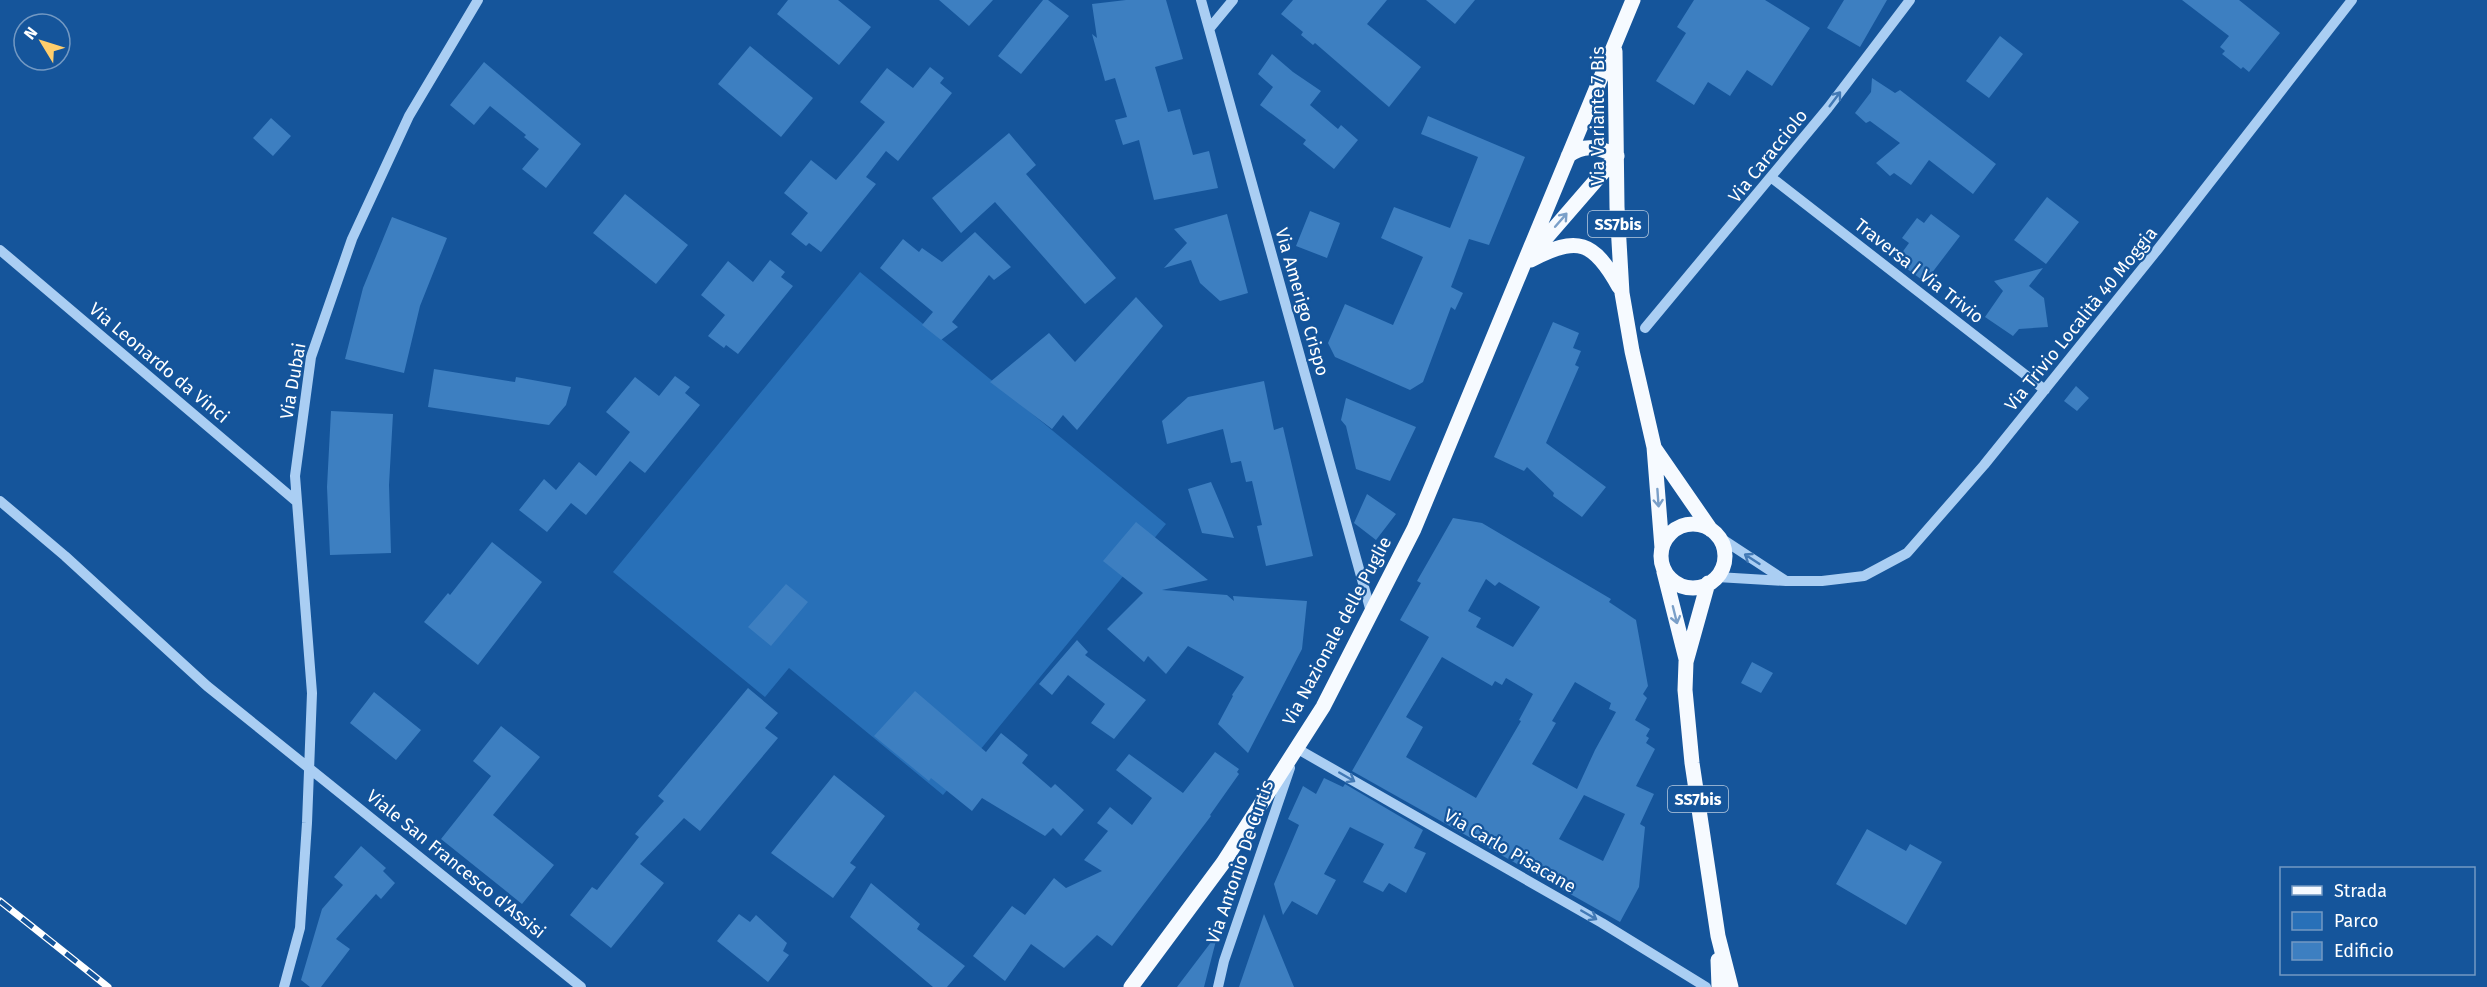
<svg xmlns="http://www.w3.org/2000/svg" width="2487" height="987" font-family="'Fira Sans',sans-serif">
<rect width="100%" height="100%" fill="#15559b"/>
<path fill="#2870b8" d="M860,272L1166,524L943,795L789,668L765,697L613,572Z"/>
<path fill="#3d7fc1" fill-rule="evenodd" d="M788,0H838L871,27L839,65L777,14Z
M939,0H993L969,26Z
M1043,0H1048L1069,16L1021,74L998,56Z
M1126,0H1166L1183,59L1155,67L1168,112L1180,109L1193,155L1209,151L1218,188L1154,200L1139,140L1123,145L1115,120L1127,117L1115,78L1105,81L1092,34L1097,38L1092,4Z
M1293,0H1387L1367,24L1421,67L1389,107L1315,43L1313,45L1301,35L1303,32L1281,14Z
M1426,0H1475L1455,24Z
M1694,0H1765L1810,28L1772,86L1747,70L1730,96L1708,82L1694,105L1656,81L1686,33L1677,27Z
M1844,0H1887L1860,47L1827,28Z
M2182,0H2239L2280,33L2249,72L2243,67L2241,69L2222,54L2225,51L2220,47L2229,36Z
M2000,36L2023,54L1989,98L1966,81Z
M750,46L813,98L781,137L718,84Z
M1272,54L1293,72L1321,91L1310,105L1338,129L1341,125L1358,140L1334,169L1303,144L1306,140L1260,105L1273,87L1258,74Z
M484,62L581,144L546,188L522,169L539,149L524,137L526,135L490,106L474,125L450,105Z
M930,67L944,78L940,83L952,93L898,161L886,151L866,177L876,184L821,252L809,243L806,246L791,234L808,213L784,193L811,160L836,180L854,159L885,122L860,102L887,68L913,88Z
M1872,78L1895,93L1900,90L1996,164L1973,194L1929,160L1911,185L1894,173L1890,176L1876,163L1900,143L1870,121L1866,123L1855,113L1871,92Z
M1428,116L1525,157L1489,245L1469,239L1451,287L1463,293L1455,310L1451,307L1423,382L1410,390L1335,357L1328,343L1345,304L1393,325L1423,257L1381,238L1394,207L1450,228L1478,157L1421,134Z
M271,118L291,136L273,156L253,138Z
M1009,133L1036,165L1026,174L1116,278L1085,304L995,202L961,233L932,198Z
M625,194L688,245L656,284L593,233Z
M2047,197L2079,222L2046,264L2014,240Z
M1310,211L1340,223L1327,258L1296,246Z
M1227,214L1248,293L1220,301L1200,283L1191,260L1164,268L1187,243L1174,229Z
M1931,214L1960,236L1925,282L1896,261L1909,243L1902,238L1917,218L1924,223Z
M392,217L447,238L420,306L404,373L345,359L363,288Z
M975,232L1011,267L994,280L989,275L952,322L958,327L941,340L922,325L933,312L880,268L903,239L919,252L922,248L942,262Z
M770,260L785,272L781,277L793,286L738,354L726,345L724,348L708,336L725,315L701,295L728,261L753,282Z
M2043,268L2029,286L2044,298L2048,327L2019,329L2013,336L1985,317L2003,291L1994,281Z
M1136,297L1163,326L1077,430L1063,415L1052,429L990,382L1049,333L1075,362Z
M1553,322L1579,333L1573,348L1581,351L1575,365L1579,367L1546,443L1606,487L1582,517L1553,496L1554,493L1527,467L1524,471L1494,457Z
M434,369L515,382L516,377L571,387L566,405L549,425L428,407Z
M675,376L690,387L685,393L700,405L645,473L630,461L586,515L571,503L547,532L519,510L544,479L556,490L579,462L596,476L630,432L606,412L635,377L659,396Z
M1264,381L1274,430L1283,427L1313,556L1266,566L1257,526L1262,525L1252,481L1246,482L1241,461L1231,463L1223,429L1167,444L1162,421L1188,397Z
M2076,386L2089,398L2077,411L2064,401Z
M1346,398L1416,427L1390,481L1356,469L1346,426L1341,420Z
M331,411L393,414L389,485L391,553L330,555L327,487Z
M1211,482L1223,510L1234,538L1202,533L1188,489Z
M1367,494L1396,514L1376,540L1354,523Z
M1453,518L1482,523L1611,599L1609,602L1636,620L1648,686L1643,694L1647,698L1635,720L1650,729L1646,736L1649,738L1646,743L1655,749L1636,786L1654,794L1640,824L1645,827L1639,887L1620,922L1352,771L1429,637L1400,620L1421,583L1417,581ZM1486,579L1495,586L1499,582L1540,607L1513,647L1476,627L1481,618L1468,611ZM1442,657L1492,686L1495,681L1502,685L1506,678L1533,694L1519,720L1521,721L1476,798L1406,757L1423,727L1406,717ZM1575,682L1611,703L1609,709L1616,712L1595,750L1577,789L1532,764L1556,723L1552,721ZM1584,795L1625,814L1603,861L1559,839Z
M1136,522L1208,580L1162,590L1227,595L1234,601L1233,596L1307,601L1302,649L1248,753L1218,724L1233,696L1232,695L1244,677L1188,646L1166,674L1148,656L1144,662L1107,629L1143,593L1103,561Z
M492,542L542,582L478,665L424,622L448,593L450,595Z
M786,584L808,602L771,646L748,627Z
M1077,640L1088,652L1085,655L1146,700L1114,739L1091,723L1105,704L1068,675L1052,695L1039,684Z
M1752,662L1773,673L1761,693L1741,683Z
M748,688L778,713L765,728L778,738L700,831L684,818L640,864L664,883L611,948L570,915L592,887L597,890L639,837L635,834L664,801L658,796Z
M915,691L986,752L1001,733L1028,755L1022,763L1051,788L1055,784L1084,810L1061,836L1053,828L1045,836L982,798L972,811L931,778L929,781L874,736Z
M374,692L421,730L396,760L350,723Z
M501,726L540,757L493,815L554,865L522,904L441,839L491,776L473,761Z
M1215,752L1239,769L1237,772L1239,774L1210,815L1211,816L1112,946L1097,935L1064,968L1031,944L1005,981L973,956L1012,906L1025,915L1054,878L1066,888L1102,871L1084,860L1108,831L1097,823L1110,807L1132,825L1152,798L1116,770L1129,754L1183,793Z
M834,775L885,816L850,863L856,867L833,898L771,853Z
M1324,778L1343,787L1345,784L1423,830L1414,848L1426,853L1406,893L1389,883L1383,892L1363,882L1384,844L1350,827L1324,874L1336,880L1317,915L1292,901L1283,915L1274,884L1299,825L1288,819L1303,786L1316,794Z
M1867,829L1906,851L1910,844L1942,862L1906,925L1836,884Z
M361,846L386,868L383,871L395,883L381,899L376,894L336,939L350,949L321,987H310L301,980L322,909L343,885L334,877Z
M871,883L920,924L917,929L965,966L947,987H933L850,917Z
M739,914L750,922L756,915L787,943L783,951L789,955L768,982L717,941Z
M1264,914L1294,987H1239Z
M1218,933L1204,987H1177Z"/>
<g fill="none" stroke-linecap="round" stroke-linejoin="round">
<path stroke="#aacef3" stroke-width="10" d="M1201,0L1371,612
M1209,29L1233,0
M1772,178L2045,390
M0,250L297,502
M1645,328L1828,108L1910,0
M0,501L65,556L207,686L581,987
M1719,537L1786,581
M1717,577L1786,581H1822L1864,576L1907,553L1984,465L2158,249L2352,0
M1295,753L1296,748L1602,923L1706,987
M284,987L300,928L307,823L312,693L295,476L311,357L352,239L409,116L478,0
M1218,987L1224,961L1290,768"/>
<path stroke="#f6faff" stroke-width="15" d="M1615,51L1617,207L1622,293L1632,351L1654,447L1662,548
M1568,156C1584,143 1599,147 1617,156
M1533,253L1617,156
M1531,260C1577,235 1594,241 1619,287
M1655,449L1711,530
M1661 556a32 32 0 1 1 64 0a32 32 0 1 1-64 0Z
M1664,572L1686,659
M1708,583L1686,662L1685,690L1692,763L1718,936L1731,987
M1718,960L1719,987
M1131,987L1223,863L1323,707L1414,529L1633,0"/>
<g stroke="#fff" stroke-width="7">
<path id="rail" d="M0,901L108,987"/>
</g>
<use href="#rail" stroke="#15559b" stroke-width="4.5" stroke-dasharray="14" stroke-linecap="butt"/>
</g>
<defs><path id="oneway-shaft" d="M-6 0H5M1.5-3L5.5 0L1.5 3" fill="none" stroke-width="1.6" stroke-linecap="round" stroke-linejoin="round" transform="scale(1.5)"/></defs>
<g stroke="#4279b5">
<use href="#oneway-shaft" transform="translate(1835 99) rotate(-53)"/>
<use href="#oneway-shaft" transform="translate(1752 559) rotate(-147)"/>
<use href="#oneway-shaft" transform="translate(1347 777) rotate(30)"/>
<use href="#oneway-shaft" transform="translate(1589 915) rotate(30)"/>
</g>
<g stroke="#7a9fc8">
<use href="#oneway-shaft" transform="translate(1561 220) rotate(-49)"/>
<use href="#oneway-shaft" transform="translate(1658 498) rotate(86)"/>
<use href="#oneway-shaft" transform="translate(1675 615) rotate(76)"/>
</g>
<g text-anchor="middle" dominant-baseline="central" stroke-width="4.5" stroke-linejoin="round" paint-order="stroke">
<g fill="#15559b" stroke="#b9cce1" stroke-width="1.5">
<rect x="1588" y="211" width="60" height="26" rx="4.5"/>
<rect x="1668" y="786" width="60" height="26" rx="4.5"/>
</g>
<g font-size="16" font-weight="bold" fill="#fff">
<text x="1618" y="224">SS7bis</text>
<text x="1698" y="799">SS7bis</text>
</g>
<g font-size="18" fill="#fff" stroke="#15559b">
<text transform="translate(1598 116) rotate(-90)">Via Variante 7 Bis</text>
<text transform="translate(1768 156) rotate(-51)">Via Caracciolo</text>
<text transform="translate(1919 271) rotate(38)">Traversa I Via Trivio</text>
<text transform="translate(1302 302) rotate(74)">Via Amerigo Crispo</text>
<text transform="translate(2081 319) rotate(-51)">Via Trivio Località 40 Moggia</text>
<text transform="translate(159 363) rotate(40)">Via Leonardo da Vinci</text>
<text transform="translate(293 381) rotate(-80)">Via Dubai</text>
<text transform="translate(1337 631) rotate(-62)">Via Nazionale delle Puglie</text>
<text transform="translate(1510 851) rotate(30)">Via Carlo Pisacane</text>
<text transform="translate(1240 862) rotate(-71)">Via Antonio De Curtis</text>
<text transform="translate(456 864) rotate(39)">Viale San Francesco d'Assisi</text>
</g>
</g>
<rect x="2280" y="867" width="195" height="108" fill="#15559b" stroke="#7399c3" stroke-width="1.5"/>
<rect x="2292" y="886" width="30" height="9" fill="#f6faff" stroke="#7399c3" stroke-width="1.5"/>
<text x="2334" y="897" font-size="18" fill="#ffffff">Strada</text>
<rect x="2292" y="912" width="30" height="18" fill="#2870b8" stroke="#7399c3" stroke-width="1.5"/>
<text x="2334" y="927" font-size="18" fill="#ffffff">Parco</text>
<rect x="2292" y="942" width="30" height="18" fill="#3d7fc1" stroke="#7399c3" stroke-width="1.5"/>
<text x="2334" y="957" font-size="18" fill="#ffffff">Edificio</text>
<g transform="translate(42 42) rotate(308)"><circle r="28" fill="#15559b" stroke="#7399c3" stroke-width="1.5"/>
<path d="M0-4.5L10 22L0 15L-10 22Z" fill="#ffce6c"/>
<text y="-9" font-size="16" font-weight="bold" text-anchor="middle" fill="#ffffff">N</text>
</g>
</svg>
